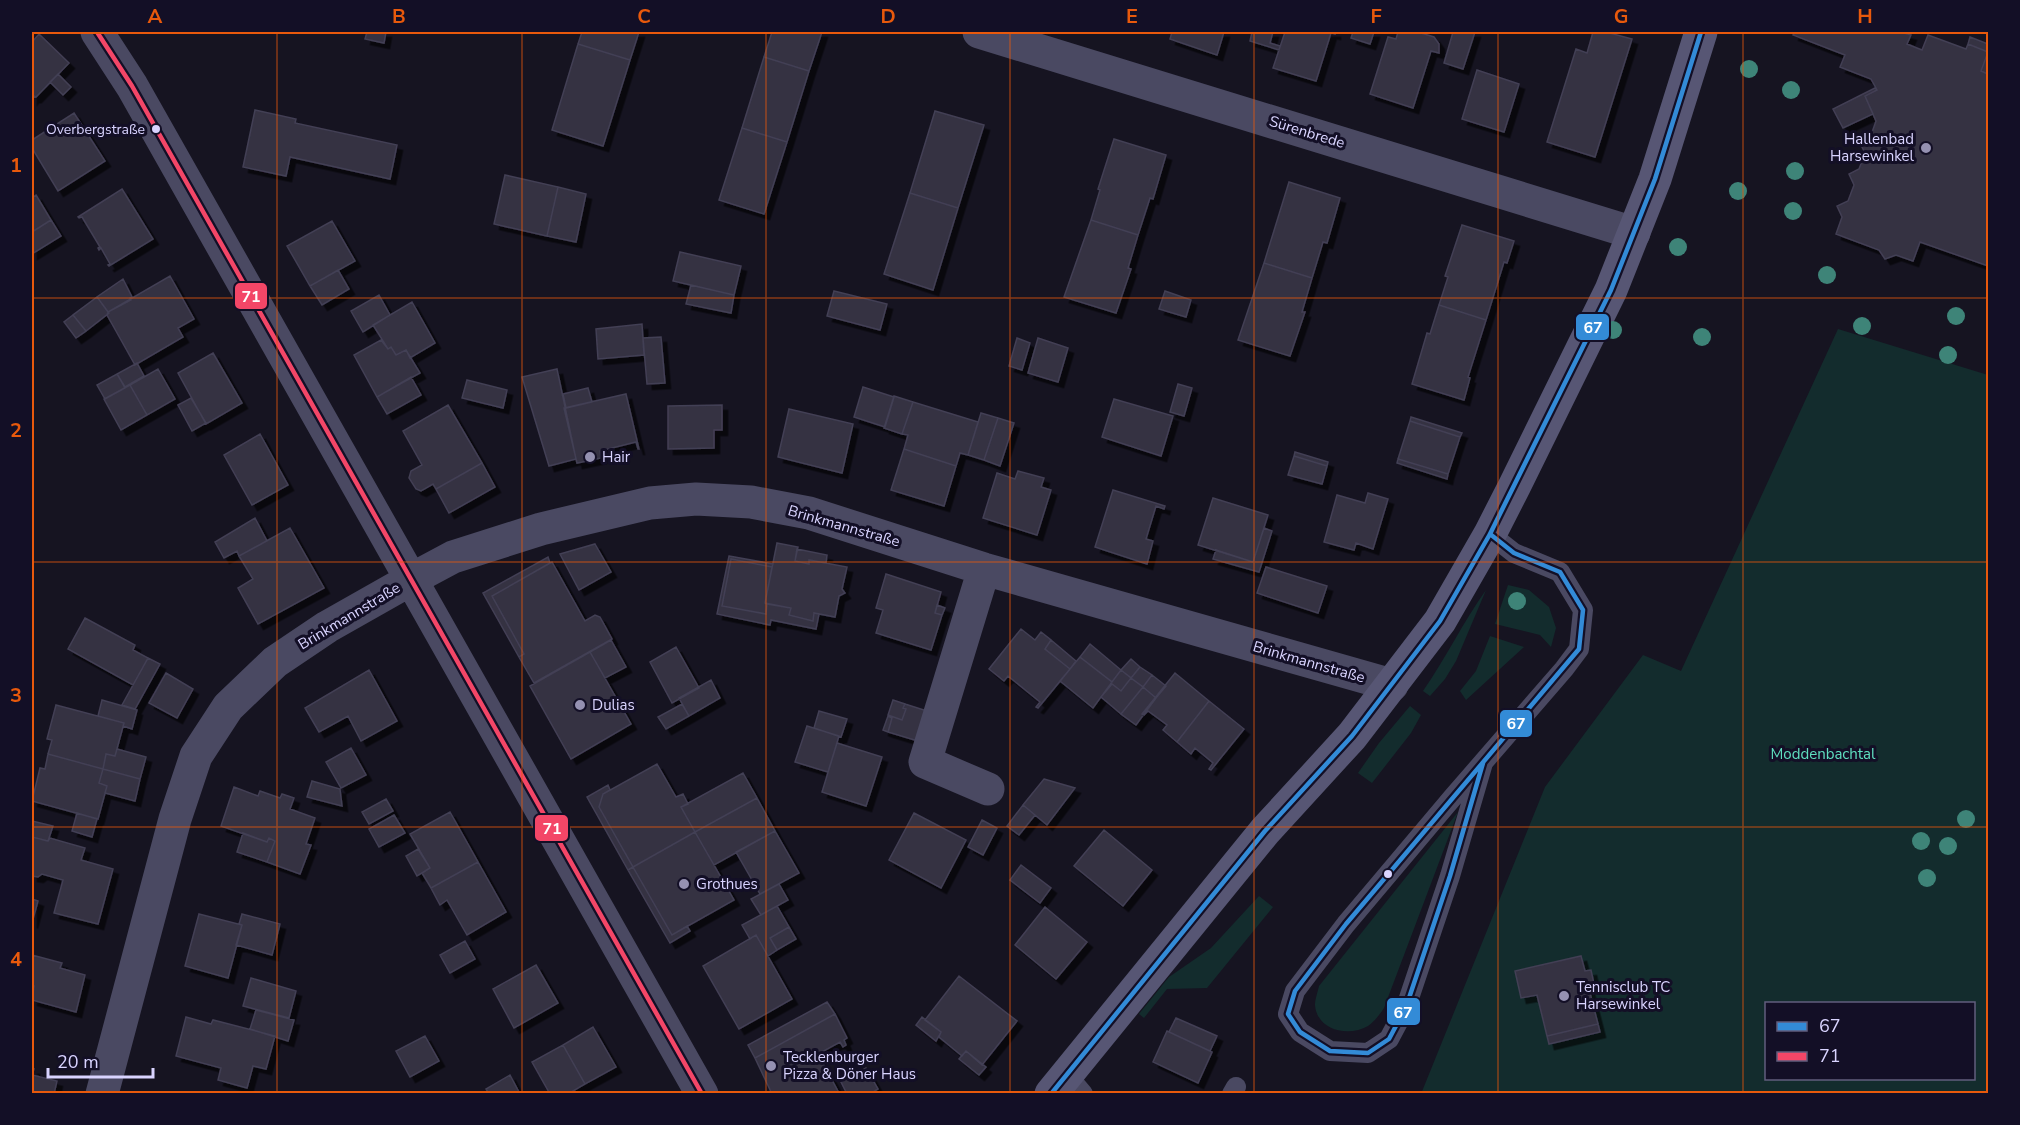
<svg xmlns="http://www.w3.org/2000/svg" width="2020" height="1125" font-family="'Nunito Sans',sans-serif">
<defs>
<filter id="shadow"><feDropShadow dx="5.5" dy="5.5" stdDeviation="0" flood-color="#0009"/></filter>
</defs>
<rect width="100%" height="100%" fill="#161421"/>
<path fill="#132c2d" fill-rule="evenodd" d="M1838,329L1988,375V1093L1421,1094L1545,787L1643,655L1681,671ZM1766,1004H1974V1078H1766Z
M1508,585L1529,590L1549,607L1556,628L1551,647L1540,635L1495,624Z
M1486,590L1456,661L1445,679L1430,696L1423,691C1446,658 1463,622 1486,590Z
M1490,636L1524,647L1466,700L1460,691L1476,671Z
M1410,706L1421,715L1411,733L1372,783L1358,773L1379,743Z
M1458,812L1384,1008C1380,1014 1374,1022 1368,1026C1349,1037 1317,1031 1315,1005C1315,999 1318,991 1319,986Z
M1259,896L1273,907L1207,988L1167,989L1144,1018L1139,1014L1169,977L1211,948Z"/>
<path fill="#343243" stroke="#433f54" stroke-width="1.5" filter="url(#shadow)" d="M367,32H386L384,43L365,39Z
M582,32H639L630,60L578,44Z
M772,32H822L809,71L764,57Z
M1172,32H1224L1217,55L1170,39Z
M1252,32H1273L1270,43L1280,46L1279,50L1250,41Z
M1285,32H1335V34L1331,33L1316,81L1273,68Z
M1353,32H1374L1370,44L1351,38Z
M1398,32H1418L1434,37L1439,44V53L1431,51L1413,108L1370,94L1388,37L1396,39Z
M1453,32H1475L1463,69L1444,63Z
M1593,32H1606L1632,39L1595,157L1547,142L1576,49L1587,53Z
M1795,32H1901L1911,35L1907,44L1922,50L1928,35L1966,49L1968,44L1988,52L1981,71L1988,74V266L1920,242L1913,261L1896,255L1885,259L1879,250L1836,234L1842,217L1837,206L1848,201L1854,185L1849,174L1859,169L1865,153L1860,143L1870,138L1876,121L1865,96L1877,90L1871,79L1840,67L1845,55L1793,35Z
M39,34L69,63L36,97L34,96L32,99V42Z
M1970,37L1988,44V52L1968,44Z
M578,44L630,60L603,146L552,130Z
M1988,52V74L1981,71Z
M764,57L809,71L787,142L742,128Z
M1477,70L1519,84L1504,132L1462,119Z
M58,74L71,87L63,95L50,82Z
M1875,88L1877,90L1865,96L1873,114L1843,128L1833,109Z
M255,110L296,119L295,123L397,145L390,179L290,157L286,176L243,167Z
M935,111L984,125L958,208L910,193Z
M74,113L105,161L58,191L32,148V140Z
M742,128L787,142L764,214L719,200Z
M1114,139L1166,155L1153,199L1150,198L1138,235L1091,220L1100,190L1098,189Z
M505,175L558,187L547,236L494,224Z
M1289,182L1340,198L1327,243L1323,242L1312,278L1264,263Z
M558,187L586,194L576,242L547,236Z
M122,189L153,239L109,266L108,265L110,264L101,248L99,250L98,248L100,247L82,217L79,218L78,217Z
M910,193L958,208L933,290L884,274Z
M36,195L51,220L32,232V198Z
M51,220L61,236L32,254V232Z
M1091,220L1138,235L1128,268L1131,269L1116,313L1064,297Z
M332,221L355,261L310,286L287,246Z
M1462,225L1514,241L1507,263L1504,262L1486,320L1439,305L1448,277L1445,276Z
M680,252L741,266L734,295L673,281Z
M1264,263L1312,278L1302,312H1305L1290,356L1238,340Z
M338,270L349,289L322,305L310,286Z
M170,276L194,319L178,328L183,337L135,365L107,315L108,312Z
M123,279L132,297L130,298L131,300L108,312L97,297Z
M691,285L734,295L731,313L686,304Z
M834,291L887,304L880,330L827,316Z
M1165,291L1191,300L1186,317L1159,309Z
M379,295L390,315L363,332L351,311Z
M97,297L109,313L86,331L73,315Z
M412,302L435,343L410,358L406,350L396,355L391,347L388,349L373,325Z
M1439,305L1486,320L1468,377L1470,378L1464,400L1412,384L1427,333L1430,334Z
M73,315L86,331L76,338L64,322Z
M642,324L644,355L598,359L596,329Z
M661,337L665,383L647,384L643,338Z
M1017,338L1030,343L1022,370L1009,366Z
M1038,338L1068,348L1058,382L1028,373Z
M381,340L388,349L391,347L396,355L406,350L420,373L377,397L354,355Z
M213,353L242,403L206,424L178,373Z
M137,363L144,376L125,387L117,374Z
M158,369L175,399L147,415L130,385Z
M557,369L576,459L549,466L522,377Z
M117,374L125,388L105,399L97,385Z
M411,377L421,395L387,414L377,397Z
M467,380L507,390L503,408L462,398Z
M1178,384L1192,388L1184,416L1170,412Z
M130,385L147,415L121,430L104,399Z
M863,387L894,397L885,427L854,417Z
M588,388L592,402L566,408L563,394Z
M626,394L639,449H638L636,442L600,451L601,458L577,463L564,408Z
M894,396L913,402L902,434L884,428Z
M191,398L206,423L192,431L178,405Z
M1114,399L1173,416L1161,456L1102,437Z
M913,402L978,422L968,455L960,453L956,466L904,449L908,435L902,434Z
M448,405L482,463L436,489L433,484L421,491L416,489L409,478L411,471L422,465L403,431Z
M722,405V430H714V448L668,449V406Z
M789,409L853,424L842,473L778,457Z
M981,413L998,418L984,460L968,455Z
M1411,417L1462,433L1460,437L1410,421Z
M998,418L1014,423L1000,466L984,460Z
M1410,421L1460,437L1448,474L1398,459Z
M260,434L288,485L252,505L224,455Z
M904,449L956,466L944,506L891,490Z
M1295,452L1328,462L1327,466L1294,456Z
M1294,456L1327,466L1322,484L1288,475Z
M1398,459L1448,474L1447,479L1397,463Z
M482,463L495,487L449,513L436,489Z
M1018,471L1044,478L1041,487L1051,490L1037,535L983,518L997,473L1015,479Z
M1113,490L1165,506L1164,509L1156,506L1146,539L1153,541L1147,564L1095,547Z
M1368,493L1388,499L1373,549L1356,543L1354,550L1324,542L1337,495L1365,503Z
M1213,498L1268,515L1253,562L1198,545Z
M255,518L267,541L239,556L237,551L224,558L215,542Z
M290,528L324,588L258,624L238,588L253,579L239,556Z
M1264,528L1272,531L1259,572L1213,559L1216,550L1253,562Z
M777,543L798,547L795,561L809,564V560L847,567L842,589L845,593L839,596L835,617L814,613L813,621L789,615L791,608L765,603Z
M595,544L611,572L579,590L560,554Z
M797,549L827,555L826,563L809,560V564L795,561Z
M729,556L773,564L772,567L731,559L722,606L766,614L767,604L791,608L789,615L813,621L814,613L819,614L816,629L771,620L770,625L717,614Z
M548,557L550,563L492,596L524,654L519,657L483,593Z
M731,559L772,567L765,603L767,604L766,614L722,606Z
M552,562L585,621L595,615L600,617L612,639L534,683L519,657L524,654L492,596Z
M1266,567L1327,586L1318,613L1257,593Z
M886,574L941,592L935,613L942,615L931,650L876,633L883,610L876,608Z
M937,605L945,608L942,615L935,613Z
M85,618L135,645L133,650L148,658L133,685L68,649Z
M1021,629L1035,640L1041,632L1051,640L1045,649L1070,669L1038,708L1036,707L1040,702L1008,676L1004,681L989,669Z
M611,640L626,667L605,678L590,652Z
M1051,640L1076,661L1070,669L1045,649Z
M1090,644L1121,670L1112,682L1080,657Z
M676,647L699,688L672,703L650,662Z
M590,652L631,724L571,759L530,686Z
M1080,657L1112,682L1093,708L1060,681Z
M148,658L160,664L135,709L122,705Z
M1131,659L1140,667L1131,678L1121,670Z
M1140,667L1152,675L1143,687L1131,678Z
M369,670L397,721L361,741L348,716L319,732L305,708Z
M1121,670L1131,678L1121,691L1111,683Z
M166,673L193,689L177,718L149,703Z
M1175,673L1209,701L1177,742L1163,730L1167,725L1148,711L1144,715L1142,714Z
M1152,675L1166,686L1156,698L1143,687Z
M1131,678L1143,687L1121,714L1101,697L1112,684L1121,691Z
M711,680L720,698L689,716L679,698Z
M1143,687L1156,698L1136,725L1121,714Z
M102,700L137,710L132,729L123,726L124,723L98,716Z
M893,700L905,704L903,708L906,709L902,720L888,715Z
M1209,701L1244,729L1211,770L1209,769L1213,763L1195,748L1191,754L1177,742Z
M682,704L689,716L666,729L658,717Z
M905,704L927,711L918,741L888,732L892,718L888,715L902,720L906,709L903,708Z
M56,705L124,723L115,756L106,754L103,769L48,754L52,740L47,739Z
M819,711L847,719L841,737L814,728Z
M888,716L892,718L888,732L883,730Z
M807,726L839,736L828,772L795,762Z
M837,743L882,757L866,806L822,792Z
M351,748L366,775L341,788L326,762Z
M117,749L146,757L140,779L103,769L106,754L115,756Z
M48,754L103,769L99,783L107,786L98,819L32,801L40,768L45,769Z
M657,764L676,797L683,794L688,804L681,807L695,832L633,867L599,807L603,794Z
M103,769L140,779L135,801L105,793L107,786L99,783Z
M743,773L757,798L695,832L681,807Z
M1044,779L1075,788L1047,825L1023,805Z
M312,781L340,789L342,806L307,797Z
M608,785L610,790L603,794L599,807L633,867L628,870L587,797Z
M234,787L258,796L260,791L280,798L282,794L294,798L290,809L315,818L306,844L311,845L300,874L267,862L275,841L269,838L267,842L221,826Z
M757,798L775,831L714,865L695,832Z
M386,799L393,811L369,824L362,812Z
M1023,805L1035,815L1019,835L1007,826Z
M450,812L478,862L431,888L422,873L430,868L410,834Z
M77,813L97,819L92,837L72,831Z
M914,813L966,840L941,888L889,860Z
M394,815L405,833L379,847L369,829Z
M982,820L997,828L983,855L968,847Z
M32,821L53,826L48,841L32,837Z
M1104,830L1152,870L1123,906L1074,866Z
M775,831L799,873L760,894L736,852Z
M695,832L734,900L672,935L633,867Z
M243,833L267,842L269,838L275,841L267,862L237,852Z
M32,837L48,841L50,838L85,848L81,860L113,869L98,924L54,913L63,880L42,874L38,877L32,876Z
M418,849L430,868L417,876L406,856Z
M478,862L506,912L467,935L447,900L440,905L431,888Z
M1021,865L1051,888L1040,903L1010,880Z
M633,867L672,935L687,926L690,931L670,943L628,870Z
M779,884L788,900L761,915L751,899Z
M32,899L38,901L32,923Z
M777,906L789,927L770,938L777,950L768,956L756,935L750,939L742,925Z
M1045,907L1087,942L1056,979L1015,945Z
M199,914L242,925L228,978L185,966Z
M242,914L280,924L272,955L236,945L242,925L239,924Z
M789,927L796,939L777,950L770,938Z
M756,935L792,999L739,1029L703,966Z
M465,941L475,959L450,973L440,955Z
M32,955L62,963L60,968L85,975L76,1012L32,1000L34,986L32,985Z
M1581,956L1585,971L1591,970L1594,984L1588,985L1598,1024L1547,1036L1537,995L1521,998L1515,971Z
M536,965L558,1003L514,1028L493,989Z
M959,976L1017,1021L982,1065L966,1051L962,1056L939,1037L941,1032L925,1020Z
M251,978L296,991L289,1018L243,1006Z
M827,1002L835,1014L755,1058L748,1045Z
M256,1010L294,1020L288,1041L250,1029Z
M835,1014L847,1038L844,1040L846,1045L843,1047L840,1042L818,1054L839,1093L772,1094L755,1058Z
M186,1017L211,1024L213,1020L275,1036L266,1069L253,1066L247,1088L218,1080L221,1068L176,1056Z
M922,1017L941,1032L936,1041L916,1025Z
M1176,1018L1217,1036L1210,1051L1169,1032Z
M1598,1024L1600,1032L1549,1044L1547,1036Z
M593,1027L616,1067L585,1084L563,1045Z
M1167,1031L1212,1052L1198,1083L1153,1062Z
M425,1036L439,1061L410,1077L396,1051Z
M563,1045L585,1084L568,1094H550L532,1062Z
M966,1051L986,1067L979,1075L959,1059Z
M866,1068L878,1089L870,1094H847L841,1082Z
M32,1069H34L32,1075L57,1081L54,1094H32Z
M510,1075L520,1094H489L486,1089Z"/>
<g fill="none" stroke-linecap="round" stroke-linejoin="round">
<path stroke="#4a4962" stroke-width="20" d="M1483,763L1450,876L1406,1007L1389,1039L1368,1053L1330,1051L1300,1032L1288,1014L1295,991L1346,924L1453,797L1564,669L1579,649L1583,610L1560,572L1514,553L1490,534
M1067,1075L1083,1094
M1232,1094L1236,1087"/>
<path stroke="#4a4962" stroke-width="33" d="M97,32L132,86L702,1094
M979,32L1634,233
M984,569L925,762L988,789
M102,1094L175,819L196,756L228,707L275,662L327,627L410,580L453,557L541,529L650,503L696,499L751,502L809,513L984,569L1392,685"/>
<path stroke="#575674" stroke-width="33" d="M1051,1094L1265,831L1352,736L1440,621L1490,534L1515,485L1611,290L1655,179L1701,32"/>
<g stroke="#130f26" stroke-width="9">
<path id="bus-1" d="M1483,763L1450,876L1406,1007L1389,1039L1368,1053L1330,1051L1300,1032L1288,1014L1295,991L1346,924L1579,649L1583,610L1560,572L1514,553L1490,534
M1051,1094L1265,831L1352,736L1440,621L1490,534L1611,290L1655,179L1701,32"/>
</g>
<g stroke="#130f26" stroke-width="9">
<path id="bus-2" d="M97,32L132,86L702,1094"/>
</g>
<use href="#bus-1" stroke="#338bd7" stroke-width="4.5"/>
<use href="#bus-2" stroke="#f34667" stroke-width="4.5"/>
</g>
<g fill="#3e8478">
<circle cx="1749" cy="69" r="9"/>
<circle cx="1791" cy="90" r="9"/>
<circle cx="1795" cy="171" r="9"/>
<circle cx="1738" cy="191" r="9"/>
<circle cx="1793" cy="211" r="9"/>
<circle cx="1678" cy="247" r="9"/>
<circle cx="1827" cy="275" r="9"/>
<circle cx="1956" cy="316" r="9"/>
<circle cx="1862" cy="326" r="9"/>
<circle cx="1613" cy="330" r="9"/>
<circle cx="1702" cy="337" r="9"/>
<circle cx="1948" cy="355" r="9"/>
<circle cx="1517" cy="601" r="9"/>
<circle cx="1966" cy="819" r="9"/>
<circle cx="1921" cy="841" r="9"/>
<circle cx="1948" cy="846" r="9"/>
<circle cx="1927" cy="878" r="9"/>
</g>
<path fill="none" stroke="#e8590c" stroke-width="1.5" stroke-opacity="0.55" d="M277,32V1094M522,32V1094M766,32V1094M1010,32V1094M1254,32V1094M1498,32V1094M1743,32V1094M32,298H1988M32,562H1988M32,827H1988"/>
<g fill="#d9d4ff" stroke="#130f26" stroke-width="2">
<circle cx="156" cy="129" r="5"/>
<circle cx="1388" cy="874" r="5"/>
</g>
<g fill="#9591b1" stroke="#130f26" stroke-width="2">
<circle cx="1926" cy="148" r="6"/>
<circle cx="590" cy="457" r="6"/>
<circle cx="580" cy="705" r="6"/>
<circle cx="684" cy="884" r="6"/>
<circle cx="1564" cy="996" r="6"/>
<circle cx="771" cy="1066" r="6"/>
</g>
<g text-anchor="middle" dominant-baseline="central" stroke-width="6" stroke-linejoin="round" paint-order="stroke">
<g font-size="14" fill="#d9d4ff" stroke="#130f26" text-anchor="end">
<text x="145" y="129">Overbergstraße</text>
</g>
<g font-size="15" fill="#d9d4ff" stroke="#130f26">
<text transform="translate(1307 132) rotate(17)">Sürenbrede</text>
<text transform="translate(844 526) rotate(16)">Brinkmannstraße</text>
<text transform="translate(349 616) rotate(-31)">Brinkmannstraße</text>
<text transform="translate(1309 662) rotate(16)">Brinkmannstraße</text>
</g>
<g font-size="15" fill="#d9d4ff" stroke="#130f26" text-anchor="start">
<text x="1914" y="139" text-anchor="end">Hallenbad<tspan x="1914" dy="17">Harsewinkel</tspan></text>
<text x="602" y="457">Hair</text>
<text x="592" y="705">Dulias</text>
<text x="696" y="884">Grothues</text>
<text x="1576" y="987">Tennisclub TC<tspan x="1576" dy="17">Harsewinkel</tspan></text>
<text x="783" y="1057">Tecklenburger<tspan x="783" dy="17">Pizza &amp; Döner Haus</tspan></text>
</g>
<g font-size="15" fill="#5fe0c0" stroke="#130f26">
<text x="1823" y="754">Moddenbachtal</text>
</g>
</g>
<g stroke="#130f26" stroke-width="2">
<rect x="234" y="282" width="34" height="28" rx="6" fill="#f34667"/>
<rect x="1575" y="313" width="35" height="28" rx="6" fill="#338bd7"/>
<rect x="1499" y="709" width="34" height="29" rx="6" fill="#338bd7"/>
<rect x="534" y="814" width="35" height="28" rx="6" fill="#f34667"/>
<rect x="1386" y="997" width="35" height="29" rx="6" fill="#338bd7"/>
</g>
<g font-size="16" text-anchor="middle" font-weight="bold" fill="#fff">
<text x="251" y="302">71</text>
<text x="1593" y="333">67</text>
<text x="1516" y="729">67</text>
<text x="552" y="834">71</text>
<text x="1403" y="1018">67</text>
</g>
<rect width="2020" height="1125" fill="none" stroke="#130f26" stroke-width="66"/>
<rect x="1765" y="1002" width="210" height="78" fill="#130f26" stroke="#625e7d" stroke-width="1.5"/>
<rect x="1777" y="1022" width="30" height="9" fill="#338bd7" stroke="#625e7d" stroke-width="1.5"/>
<text x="1819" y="1032" font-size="18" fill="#d9d4ff">67</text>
<rect x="1777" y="1052" width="30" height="9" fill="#f34667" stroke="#625e7d" stroke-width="1.5"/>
<text x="1819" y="1062" font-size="18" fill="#d9d4ff">71</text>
<path d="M48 1068v9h105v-9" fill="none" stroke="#d9d4ff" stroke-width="3"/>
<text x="57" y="1068" font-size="18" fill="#d9d4ff" stroke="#130f26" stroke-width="4.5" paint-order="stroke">20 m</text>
<rect x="33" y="33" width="1954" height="1059" fill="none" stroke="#e8590c" stroke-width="2"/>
<g font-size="20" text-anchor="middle" font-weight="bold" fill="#e8590c">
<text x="155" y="23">A</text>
<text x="399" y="23">B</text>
<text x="644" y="23">C</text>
<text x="888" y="23">D</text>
<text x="1132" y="23">E</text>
<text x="1376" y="23">F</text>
<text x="1621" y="23">G</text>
<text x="1865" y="23">H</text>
<text x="16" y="172">1</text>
<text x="16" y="437">2</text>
<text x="16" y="702">3</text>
<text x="16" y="966">4</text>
</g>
</svg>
